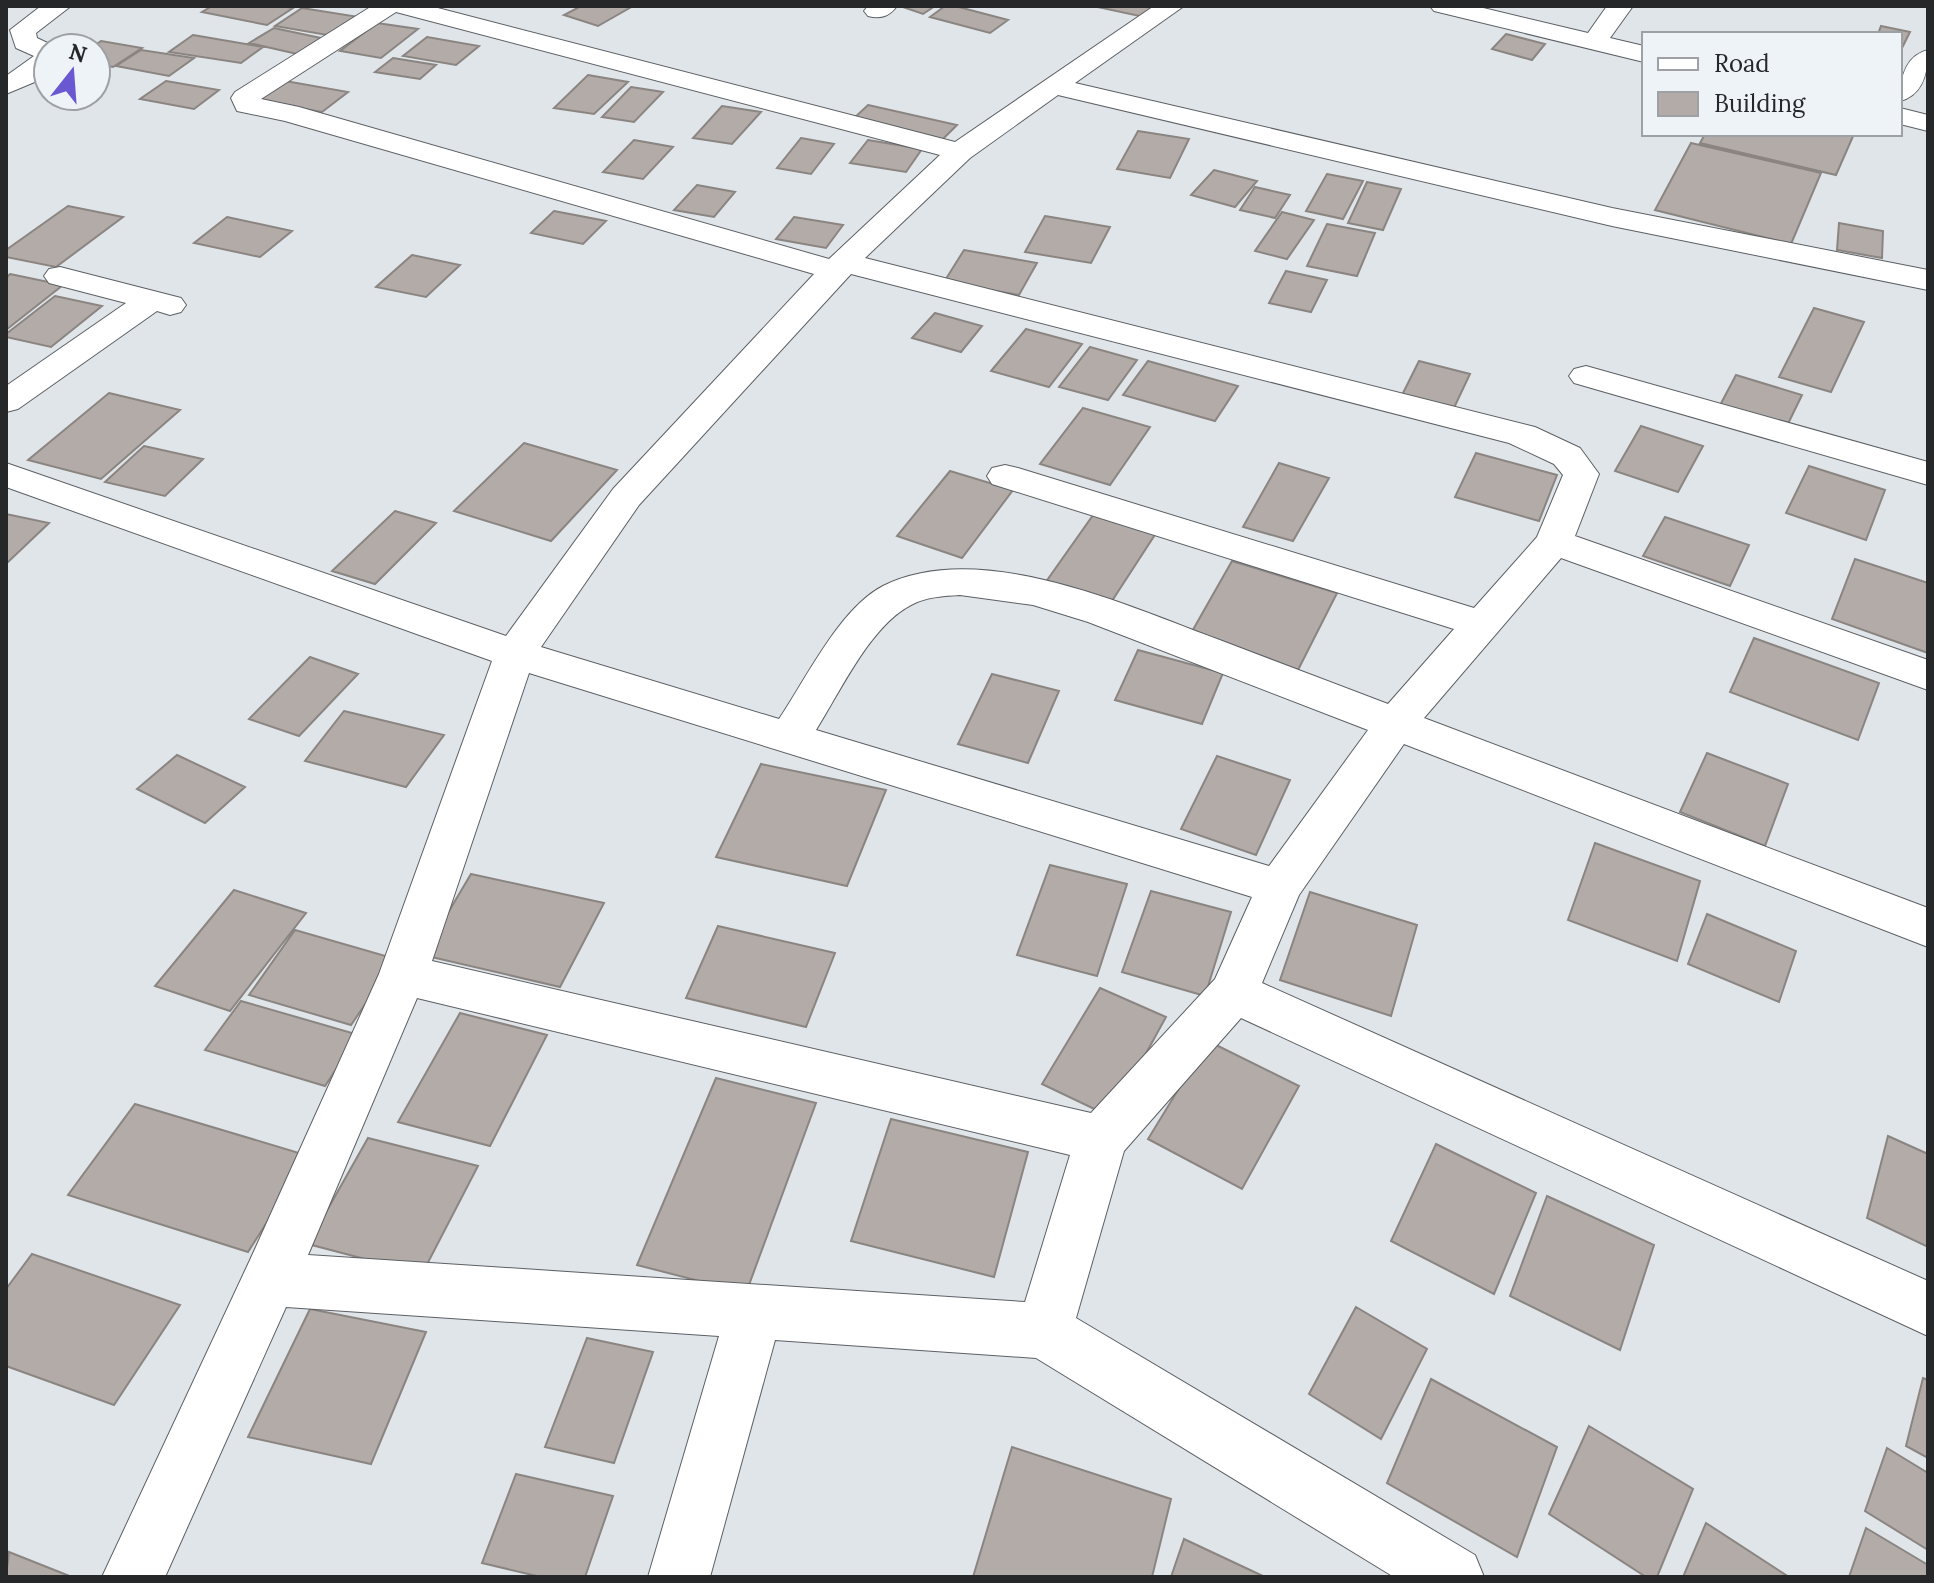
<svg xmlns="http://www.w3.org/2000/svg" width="1934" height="1583" font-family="Lora,serif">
<rect width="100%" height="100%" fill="#e0e5ea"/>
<path fill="#b2aba8" stroke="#8b8582" stroke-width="2" d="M212,6H281L293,8L267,25L202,12Z
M581,6H633L598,26L564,15Z
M900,6H935L923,14Z
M945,6H955L1008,20L990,33L930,17Z
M1093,6H1154L1144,17Z
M302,8L359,17L333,36L275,26Z
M377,23L418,29L381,58L340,51Z
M1881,26L1910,32L1900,52V34H1878Z
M274,28L321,38L297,54L249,43Z
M1506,34L1545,44L1532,60L1492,49Z
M193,35L263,47L241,63L169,52Z
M427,37L479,46L456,65L403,56Z
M101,41L142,48L113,67L96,64V48H91Z
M141,50L194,58L169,76L116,66Z
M393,58L436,65L420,79L375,72Z
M588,75L628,82L594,114L554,108Z
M274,79L348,92L322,112L247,99Z
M166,81L219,90L194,109L140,99Z
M631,87L663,92L634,122L602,117Z
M868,105L957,125L941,141L851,121Z
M722,106L761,112L732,144L693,138Z
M1138,131L1189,139L1170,178L1117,169Z
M1705,134H1854L1836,175L1700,143Z
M801,138L834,144L811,174L777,168Z
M634,140L673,147L643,179L603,172Z
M868,140L922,149L906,172L850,163Z
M1691,143L1821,173L1791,244L1655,210Z
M1214,170L1257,181L1235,207L1191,195Z
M1327,174L1363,181L1343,219L1306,211Z
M1367,182L1401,189L1383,230L1348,223Z
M697,185L735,192L714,217L674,210Z
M1255,187L1290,195L1275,218L1240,210Z
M68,206L123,217L56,267L6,257V250Z
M554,211L606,221L583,244L531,233Z
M1282,212L1314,220L1287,259L1255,251Z
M1045,216L1110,227L1091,263L1025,252Z
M227,217L292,231L260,257L194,243Z
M794,217L843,225L826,248L776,239Z
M1839,223L1883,231L1882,258L1837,250Z
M1327,224L1375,233L1357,276L1307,266Z
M964,250L1037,263L1019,295L944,282Z
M412,255L460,265L426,297L376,287Z
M1286,271L1327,280L1311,312L1269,303Z
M10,274L63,285L6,330V278Z
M55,296L102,306L51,347L6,337V334Z
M1814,308L1864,322L1831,392L1779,377Z
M935,313L982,326L961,352L912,338Z
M1026,329L1082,344L1049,387L991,371Z
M1090,347L1137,360L1108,400L1059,387Z
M1148,361L1238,386L1215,421L1123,395Z
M1419,361L1470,374L1452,412L1400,399Z
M1736,375L1802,395L1784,432L1717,411Z
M109,393L180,410L101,479L28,460Z
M1083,408L1150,427L1110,485L1040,464Z
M1641,426L1703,446L1678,492L1615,471Z
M524,443L617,470L551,541L454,511Z
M144,446L203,459L165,496L105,482Z
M1476,453L1557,475L1539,521L1455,497Z
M1279,463L1329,478L1293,541L1243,527Z
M1809,466L1885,490L1866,540L1786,513Z
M950,471L1013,490L962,558L897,536Z
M395,511L436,523L375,584L332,571Z
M1096,511L1158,530L1108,607L1043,586Z
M6,514L49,523L6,564Z
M1665,517L1749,545L1730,586L1643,556Z
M1855,559L1928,583V653L1832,619Z
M1232,561L1337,593L1298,670L1190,635Z
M1754,638L1879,683L1858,740L1730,692Z
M1138,650L1223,673L1202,724L1115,700Z
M310,657L358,674L299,736L249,719Z
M992,674L1059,691L1028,763L958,744Z
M344,711L444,735L406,787L305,761Z
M1707,753L1788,784L1765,846L1680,812Z
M177,755L245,787L205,823L137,789Z
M1217,756L1290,780L1256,855L1181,829Z
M761,764L886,790L847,886L716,857Z
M1595,843L1700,881L1677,961L1568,920Z
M1050,865L1127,884L1097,976L1017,955Z
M471,874L604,903L560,987L423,955Z
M234,890L306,913L230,1011L155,986Z
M1151,891L1231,912L1205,996L1122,972Z
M1310,892L1417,925L1391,1016L1280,980Z
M1707,914L1796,951L1779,1002L1688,964Z
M718,926L835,953L806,1027L686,998Z
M295,930L396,959L351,1025L249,995Z
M1100,988L1166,1017L1111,1117L1042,1084Z
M241,1001L359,1035L325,1086L205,1050Z
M460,1013L547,1035L490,1146L398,1122Z
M1208,1041L1299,1086L1242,1189L1148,1139Z
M716,1078L816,1103L746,1293L637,1265Z
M135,1104L309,1156L248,1252L68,1195Z
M891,1119L1028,1152L994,1277L851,1241Z
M1888,1136L1928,1154V1247L1867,1218Z
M368,1138L478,1166L422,1274L308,1244Z
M1436,1144L1536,1193L1494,1294L1391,1241Z
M1547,1196L1654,1245L1620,1350L1510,1296Z
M32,1254L180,1305L114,1405L6,1366V1289Z
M1356,1307L1427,1349L1381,1439L1309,1394Z
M310,1309L426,1332L371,1464L248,1437Z
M587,1338L653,1352L614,1463L545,1447Z
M1923,1378L1928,1380V1458L1906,1446Z
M1431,1379L1557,1447L1517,1557L1387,1483Z
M1589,1426L1693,1489L1657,1577H1646L1549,1514Z
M1012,1447L1171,1499L1152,1577H973Z
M1887,1448L1928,1473V1550L1865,1511Z
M516,1474L613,1496L585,1577H541L482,1563Z
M1706,1523L1789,1577H1683Z
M1866,1528L1928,1565V1577H1849Z
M1184,1539L1265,1577H1171Z
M9,1552L72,1577H6Z"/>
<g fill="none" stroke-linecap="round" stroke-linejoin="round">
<g stroke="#5c6064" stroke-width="2">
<path id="street" d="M41,6H71L36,33L37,38L58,48H48V72L37,81L6,94V76L34,56L16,48L10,30Z
M372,6H430L955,142L1154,6H1184L1075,83L1612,208L1928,270V290L1612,226L1058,95L970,158L865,258L1535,427L1580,448L1599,474L1575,536L1928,660V690L1561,558L1424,718L1928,908V947L1404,744L1299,895L1262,983L1928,1281V1336L1241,1018L1124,1151L1076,1318L1475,1555L1484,1577H1394L1036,1358L775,1340L710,1577H648L719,1336L286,1307L165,1577H102L250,1260L379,974L492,661L6,487V463L506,636L613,489L814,274L285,121L237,111L231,98L235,92ZM396,12L940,155L829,259L299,107L261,99ZM851,274L1509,443L1554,464L1563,475L1537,537L1474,608L1018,468L1005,465L992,468L987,476L992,484L1454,629L1388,704C1331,682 1274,661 1217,639C1125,605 979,538 883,586C840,608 806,679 779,719L541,647L639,505ZM960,595L1033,605L1088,622L1368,730L1269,866L816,730C840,692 870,626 911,605C926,597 943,596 960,595ZM529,673L1252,897L1215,979L1091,1113L432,961ZM417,998L1070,1155L1025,1302L308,1255Z
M868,6H897C889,17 880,19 868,16L864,11Z
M1430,6H1475L1588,33L1607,6H1633L1610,38L1644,46V62L1434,11Z
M1928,50C1928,71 1924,95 1900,101C1900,80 1904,56 1928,50Z
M1900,108L1928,115V131L1900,124Z
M60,267L181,298L186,305L181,312L170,315L157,311L18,409L6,412V386L126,303L49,283L44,276L49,269Z
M1586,366L1928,462V485L1574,383L1569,376L1574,369Z"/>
</g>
<use href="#street" fill="#fff" fill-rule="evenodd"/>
</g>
<rect width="1934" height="1583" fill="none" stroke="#252729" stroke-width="16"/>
<rect x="1642" y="32" width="260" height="104" fill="#edf3f7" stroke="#9da1a5" stroke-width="2"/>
<rect x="1658" y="58" width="40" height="12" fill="#ffffff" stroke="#9da1a5" stroke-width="2"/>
<text x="1714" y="72" font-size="24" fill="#252729">Road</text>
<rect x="1658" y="92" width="40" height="24" fill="#b2aba8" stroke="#9da1a5" stroke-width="2"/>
<text x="1714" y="112" font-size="24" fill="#252729">Building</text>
<g transform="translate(72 72) rotate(17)"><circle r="38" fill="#edf3f7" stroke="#9da1a5" stroke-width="2"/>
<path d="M0-6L14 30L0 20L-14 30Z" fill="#6a58d2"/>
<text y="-12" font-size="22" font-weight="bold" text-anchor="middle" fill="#252729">N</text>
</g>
</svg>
